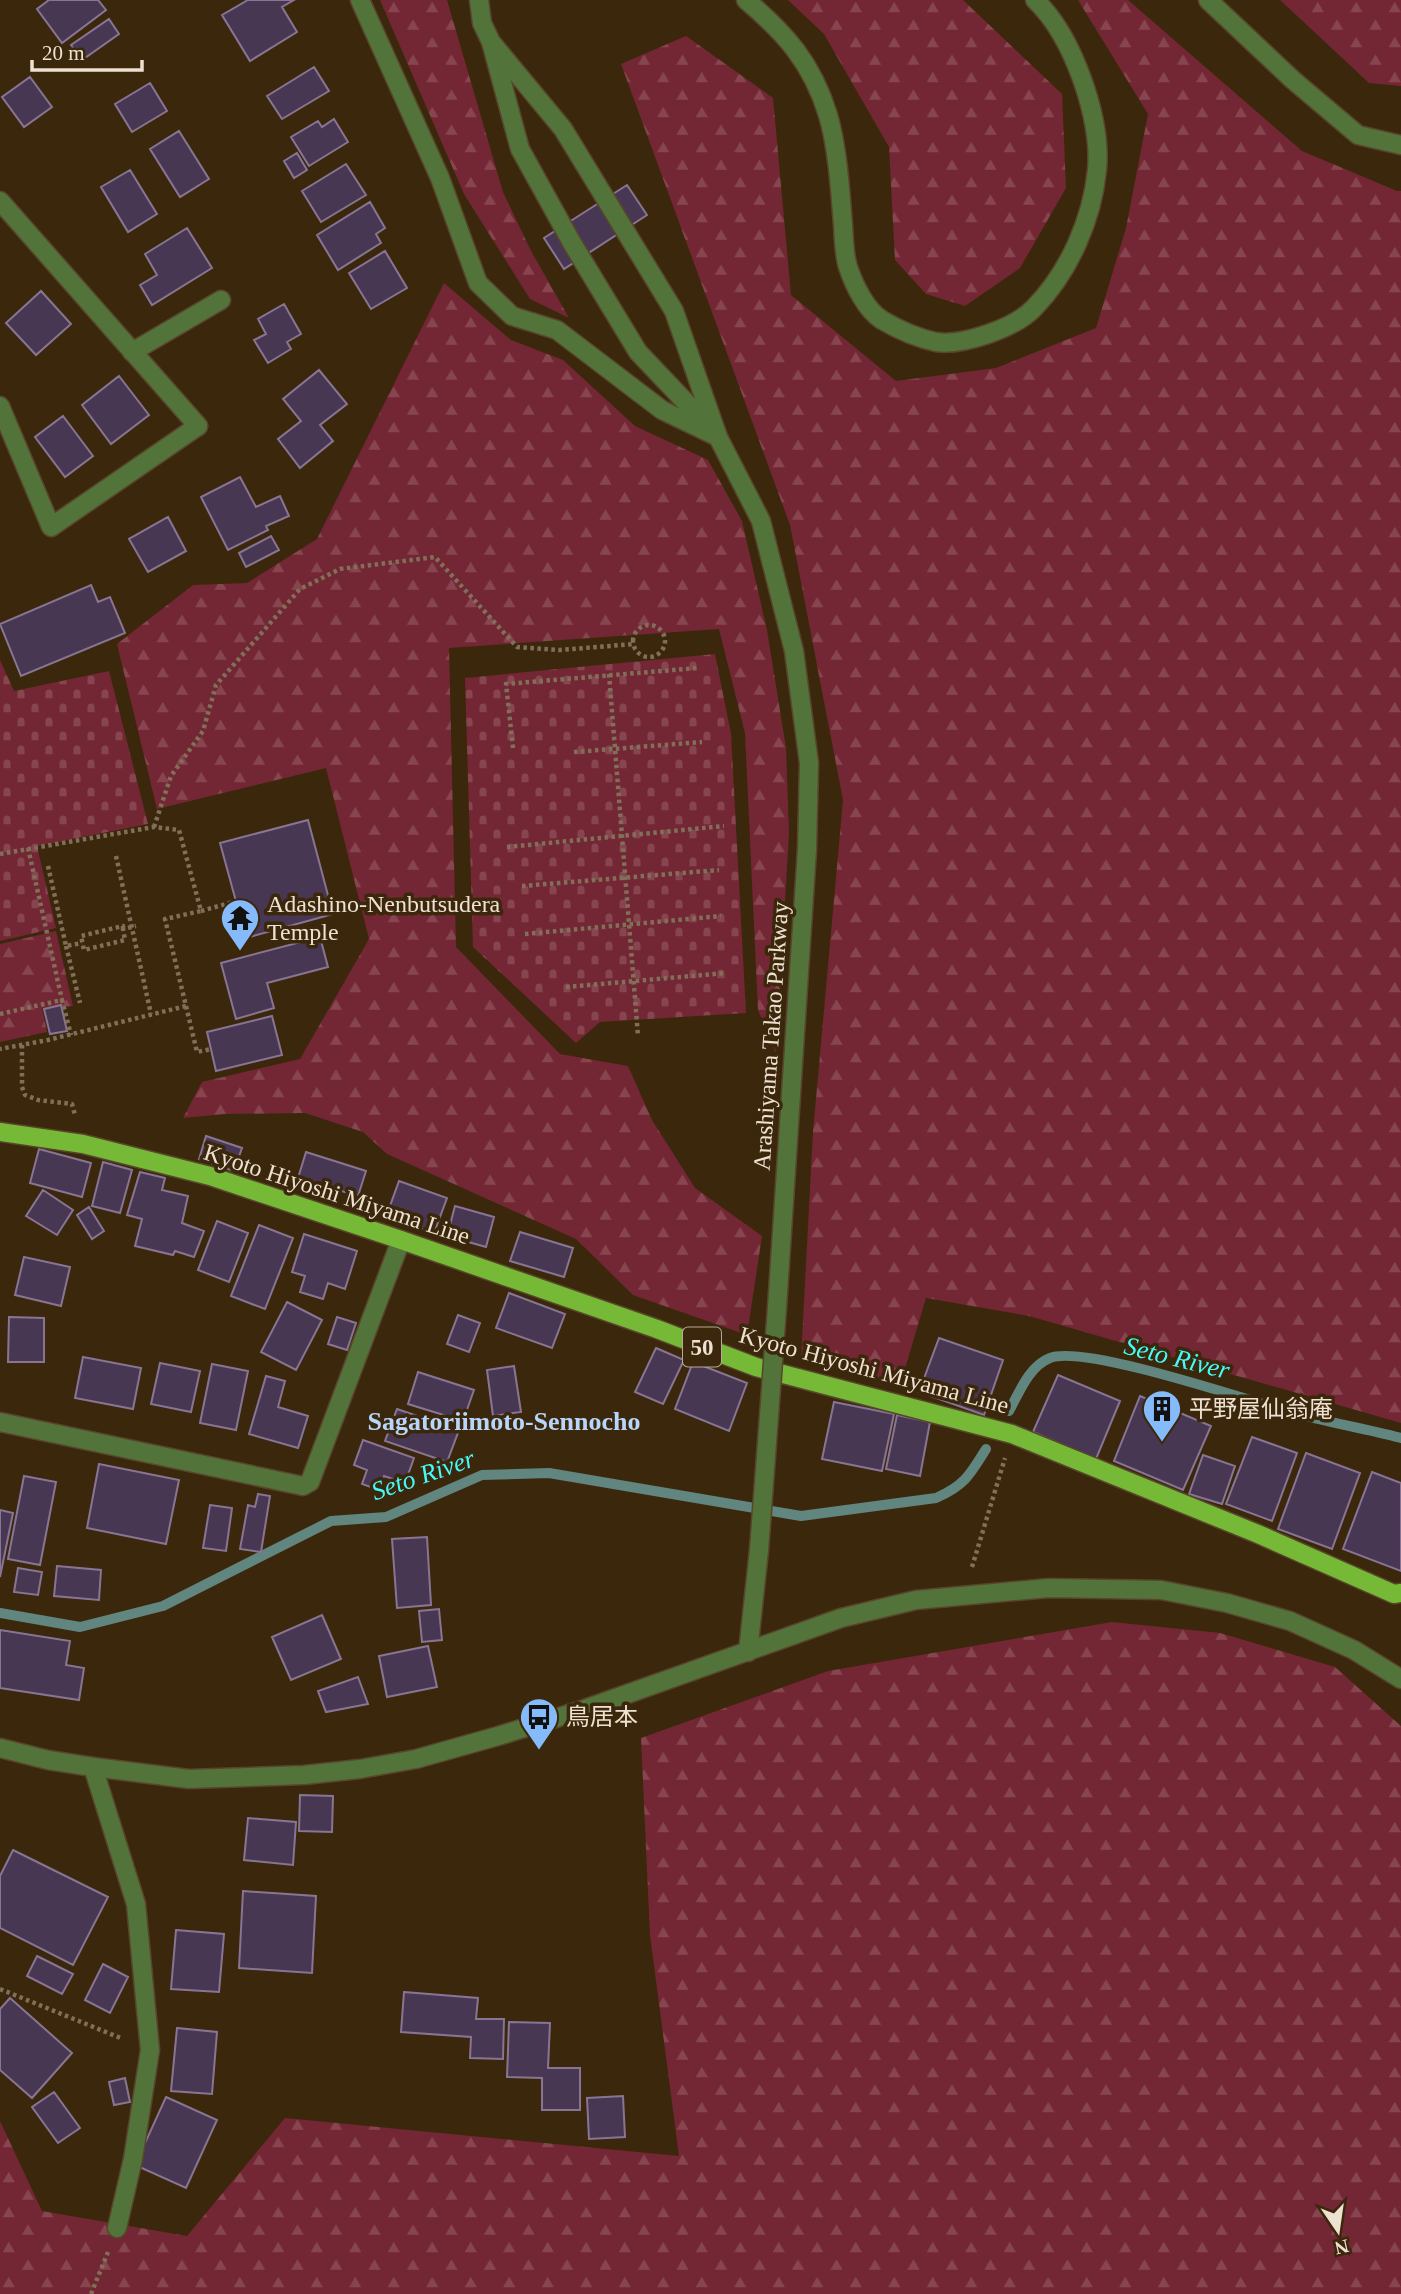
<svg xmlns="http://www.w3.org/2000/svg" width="1401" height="2294" font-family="'Times New Roman','Noto Sans JP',serif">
<defs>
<pattern id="forest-firs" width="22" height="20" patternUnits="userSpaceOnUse" patternTransform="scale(1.75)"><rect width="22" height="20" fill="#732633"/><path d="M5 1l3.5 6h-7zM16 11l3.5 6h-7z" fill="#874550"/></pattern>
<pattern id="cemetery-stones" width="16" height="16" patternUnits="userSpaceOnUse" patternTransform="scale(1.75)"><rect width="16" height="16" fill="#732633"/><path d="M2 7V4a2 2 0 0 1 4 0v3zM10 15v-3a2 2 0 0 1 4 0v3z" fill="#874550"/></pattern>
</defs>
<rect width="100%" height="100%" fill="#3b270b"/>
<path fill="url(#forest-firs)" d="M380,0H447L503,192L530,249L569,318L530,299L464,194Z
M788,0H963L1062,94L1066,188L1020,268L965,306L926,294L895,260L889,147L824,34Z
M1078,0H1128L1302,151L1397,191H1401V1423L1029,1316L926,1298L900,1385L801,1359L813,1132L843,800L790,525L621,64L686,36L773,98L791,295L896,381L996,368L1096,328L1126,228L1148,114Z
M1280,0H1401V86L1369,83Z
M444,283L511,340L563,360L635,426L708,460L742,521L767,630L786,748L789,833L776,1053L758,1010L745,733L719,629L449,648L456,947L560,1054L628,1066L652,1120L695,1188L762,1236L747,1335L633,1295L576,1239L387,1154L363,1132L305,1113L225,1114L183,1118L202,1082L300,1059L369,939L326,768L157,809L117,644L193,585L247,583L317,539Z
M56,931L73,1006L42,1008L47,1032L0,1042V944Z
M1112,1622L1220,1633L1335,1667L1401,1726V2294H0V2121L42,2211L187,2236L285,2118L679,2156L650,1935L641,1738L828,1671Z"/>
<path fill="url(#cemetery-stones)" d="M715,654L731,734L746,1013L600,1022L576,1043L473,947L465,678Z
M0,660L14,691L109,671L148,824L37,846L56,928L0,941Z"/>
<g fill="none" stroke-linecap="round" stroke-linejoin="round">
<path stroke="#61857f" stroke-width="10" d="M1009,1411C1019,1393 1029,1366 1050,1358C1084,1344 1253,1402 1297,1414C1332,1423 1367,1429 1401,1438
M0,1613L80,1627L163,1606L331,1521L386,1517L482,1475L549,1473L801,1516L936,1498C964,1486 970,1475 986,1449"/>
</g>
<path fill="#483752" stroke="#887593" stroke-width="2" d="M49,0H98L106,10L62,43L37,9Z
M248,0H294L282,7L297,32L250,61L222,15Z
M109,19L119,34L82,60L71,45Z
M314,67L329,91L282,119L267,96Z
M30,77L52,107L24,127L2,97Z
M150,83L167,111L132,132L115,104Z
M334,119L348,142L309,166L291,137L318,121L322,127Z
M179,131L209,179L180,197L150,149Z
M297,153L307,170L294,178L284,161Z
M346,164L366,195L321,222L302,191Z
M130,170L157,214L128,232L101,187Z
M627,185L647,215L564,269L544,238Z
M370,202L385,228L376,234L381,243L338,270L317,235Z
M187,228L212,268L152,305L140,285L157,275L145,254Z
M385,251L407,288L371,309L349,273Z
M41,291L71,324L36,355L6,323Z
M284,304L301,334L287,342L291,349L268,363L254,340L266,334L258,319Z
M319,370L347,404L320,425L333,441L300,468L278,439L301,421L283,399Z
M119,376L149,415L111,444L82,405Z
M63,416L93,456L65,477L35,437Z
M240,477L256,507L280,496L289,516L266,526L268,530L228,550L201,497Z
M168,517L186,551L148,572L129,539Z
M271,536L279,550L246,567L239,553Z
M91,585L98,602L110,597L125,633L21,676L0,624Z
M308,820L333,914L246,938L220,843Z
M320,937L328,967L267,983L274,1008L236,1019L221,963Z
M61,1005L67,1031L50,1034L44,1009Z
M272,1016L282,1055L216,1071L207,1032Z
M206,1136L242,1148L234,1171L199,1159Z
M39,1149L91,1163L82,1197L30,1183Z
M306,1152L366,1171L358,1196L298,1178Z
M103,1162L132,1170L120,1213L92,1206Z
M140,1172L165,1178L162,1190L188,1196L182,1223L204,1231L194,1257L175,1251L173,1255L135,1246L142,1219L127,1215Z
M399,1181L447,1198L434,1233L386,1217Z
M43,1190L73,1210L57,1235L26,1216Z
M455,1206L494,1217L486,1247L447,1236Z
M89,1207L104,1231L92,1239L77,1215Z
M217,1221L248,1233L229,1282L198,1270Z
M259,1225L293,1238L265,1309L231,1296Z
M520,1232L573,1248L564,1277L510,1261Z
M304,1234L357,1251L345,1289L328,1283L323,1299L300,1292L305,1276L292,1272Z
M24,1257L70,1267L61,1306L15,1295Z
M509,1293L565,1314L552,1348L496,1328Z
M287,1302L322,1320L296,1370L261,1352Z
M458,1315L480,1323L469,1352L447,1344Z
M9,1317L44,1318V1362H8Z
M337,1317L356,1323L347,1350L328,1344Z
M939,1338L1003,1360L984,1415L919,1392Z
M656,1348L684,1360L663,1404L635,1392Z
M83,1357L141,1368L133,1409L75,1398Z
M693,1362L747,1383L729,1431L675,1409Z
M160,1363L200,1371L191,1412L151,1404Z
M212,1364L248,1371L236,1430L200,1423Z
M514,1366L521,1412L493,1416L487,1370Z
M418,1372L474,1390L463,1421L408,1404Z
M1058,1375L1120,1401L1096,1459L1033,1432Z
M266,1376L285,1381L278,1407L308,1416L298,1448L249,1434Z
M1140,1396L1211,1426L1183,1490L1114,1461Z
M834,1402L894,1414L882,1471L822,1459Z
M397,1409L459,1430L447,1462L385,1441Z
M897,1415L930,1422L920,1476L886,1469Z
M1252,1437L1297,1453L1272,1521L1226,1504Z
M363,1440L414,1458L405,1483L384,1476L379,1490L362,1484L367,1470L354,1465Z
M1306,1453L1360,1473L1332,1549L1278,1529Z
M1203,1455L1235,1466L1222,1504L1189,1494Z
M99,1464L179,1480L166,1544L87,1528Z
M1372,1472L1401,1483V1571L1343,1549Z
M24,1476L56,1482L40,1565L8,1559Z
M258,1494L270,1496L261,1552L240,1549L248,1505L255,1507Z
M210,1505L232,1508L226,1551L203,1548Z
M0,1510L13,1513L0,1577Z
M427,1537L431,1605L397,1608L392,1539Z
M57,1566L101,1570L99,1600L54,1596Z
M18,1568L42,1572L38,1595L14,1592Z
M439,1609L442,1640L422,1642L419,1611Z
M322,1615L341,1659L291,1680L272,1637Z
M0,1630L70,1641L66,1665L84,1668L79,1700L0,1688Z
M428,1646L437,1687L387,1697L379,1656Z
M358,1677L368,1704L326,1712L318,1691Z
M300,1795L333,1796L332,1832L299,1831Z
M248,1818L296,1822L293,1865L244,1860Z
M13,1850L108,1897L73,1965L0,1928V1876Z
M243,1891L316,1896L312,1973L239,1968Z
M176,1930L224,1934L219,1992L171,1989Z
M37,1956L73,1974L62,1994L27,1976Z
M103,1964L128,1977L110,2013L85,2000Z
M404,1992L478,1998L476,2019H504L503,2059L470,2058L471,2037L401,2032Z
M10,1998L72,2053L32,2098L0,2070V2009Z
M509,2022L550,2023L548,2068H580V2110H542V2078L507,2077Z
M177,2028L217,2032L212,2094L171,2091Z
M125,2078L130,2102L114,2105L109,2082Z
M54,2092L80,2128L58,2143L32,2107Z
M623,2096L625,2137L589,2139L587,2098Z
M166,2097L217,2120L186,2188L135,2165Z"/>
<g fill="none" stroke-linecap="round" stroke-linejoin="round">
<g stroke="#58452b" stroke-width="21">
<path id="service" d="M132,352L221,300
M0,406L51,527L198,426
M93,1767L136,1904L150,2050L133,2159L117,2228"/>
</g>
<g stroke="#58452b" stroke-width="21">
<path id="minor" d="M360,0L440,178L478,283L512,316L557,330L662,410L718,437
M0,201L198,426
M0,1422L303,1486L310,1482L401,1240"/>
</g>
<g stroke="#58452b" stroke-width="21">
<path id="tertiary" d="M479,0L482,23L491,42L520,149L572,243L638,352L714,432
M746,0C786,34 812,63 828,115C838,150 840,189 843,225C844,239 844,255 848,267C854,285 866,310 882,320C899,330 917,338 936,342C963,346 1015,328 1034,308C1069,272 1092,220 1097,170C1102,119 1073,36 1035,0
M1208,0L1293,80L1358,135L1401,145
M491,42L563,129L674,311L718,437L761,521L794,651L809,763L807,850L777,1308
M748,1652L759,1550
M0,1748L48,1760L93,1767L189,1779L304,1775L360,1769L416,1759L498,1736L585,1709L841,1618L916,1600L1049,1588L1161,1590L1227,1603L1290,1621L1354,1650L1401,1679"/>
</g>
<g stroke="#58452b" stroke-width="21">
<path id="primary" d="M0,1132L83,1144L210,1176L401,1240L657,1329L756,1367L1012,1434L1258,1534L1394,1594L1401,1593"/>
</g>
<path stroke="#817059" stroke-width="4.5" stroke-dasharray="3.5 3.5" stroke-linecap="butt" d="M633 641a16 16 0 1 1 32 0a16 16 0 1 1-32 0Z
M609,674L638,1036
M513,748L506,684L697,668
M574,752L702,742
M154,827L171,776L203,731L216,685L300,589L340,569L435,557L517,647L560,650L634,644
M507,847L724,826
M28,848L62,1000
M0,854L154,827L179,830L201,911L165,919L186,1006L48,1040L0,1049
M116,856L151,1014
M48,866L66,946L82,943
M522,886L719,870
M201,911L233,902
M123,929V926L81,936L84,950L125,940L123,929L136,926
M525,934L721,916
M66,946L80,1003
M566,987L726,973
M186,1006L197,1052L211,1049
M0,1014L62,1000L71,1035
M22,1045V1087L25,1095L38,1100L72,1104L75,1115
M972,1567L1005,1458
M0,1989L123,2039
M91,2294L108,2252"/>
<use href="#service" stroke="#527339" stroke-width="18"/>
<use href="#minor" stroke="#527339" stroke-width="18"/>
<use href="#tertiary" stroke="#527339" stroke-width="18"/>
<use href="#primary" stroke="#75b937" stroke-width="18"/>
<g stroke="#58452b" stroke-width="21" stroke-linecap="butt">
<path id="tertiary-bridge" d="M759,1550L777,1308"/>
</g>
<use href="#tertiary-bridge" stroke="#527339" stroke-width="18"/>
</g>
<defs>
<g id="temple-pin" transform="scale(2.0125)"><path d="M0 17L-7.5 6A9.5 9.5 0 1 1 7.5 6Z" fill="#85bbfb" stroke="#3b270b"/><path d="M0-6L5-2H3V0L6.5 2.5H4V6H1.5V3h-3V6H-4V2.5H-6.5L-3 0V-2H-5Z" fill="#111"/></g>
<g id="building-pin" transform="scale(2.0125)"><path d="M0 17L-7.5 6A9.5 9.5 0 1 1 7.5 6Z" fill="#85bbfb" stroke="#3b270b"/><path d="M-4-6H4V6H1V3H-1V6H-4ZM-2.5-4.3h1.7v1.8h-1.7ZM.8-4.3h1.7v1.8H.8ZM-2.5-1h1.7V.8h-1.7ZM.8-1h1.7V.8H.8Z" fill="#111"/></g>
<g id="bus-pin" transform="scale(2.0125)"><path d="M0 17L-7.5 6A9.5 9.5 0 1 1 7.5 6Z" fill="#85bbfb" stroke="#3b270b"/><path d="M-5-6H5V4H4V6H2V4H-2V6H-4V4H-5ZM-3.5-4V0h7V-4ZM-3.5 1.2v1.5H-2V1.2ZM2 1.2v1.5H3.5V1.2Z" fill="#111"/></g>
</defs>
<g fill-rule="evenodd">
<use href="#temple-pin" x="240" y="918"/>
<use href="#building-pin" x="1162" y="1409"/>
<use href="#bus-pin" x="539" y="1717"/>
</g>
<g text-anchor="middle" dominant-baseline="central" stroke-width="7" stroke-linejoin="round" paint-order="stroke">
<rect fill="#3b270b" stroke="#b8a996" stroke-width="2" x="683" y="1327.5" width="38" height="39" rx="5"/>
<g font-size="23" font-weight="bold" fill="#eee1d1">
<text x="702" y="1347">50</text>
</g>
<g font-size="24" fill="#eee1d1" stroke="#3b270b" text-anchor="start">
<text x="267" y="904">Adashino-Nenbutsudera<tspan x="267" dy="28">Temple</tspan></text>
<text x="1189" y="1409">平野屋仙翁庵</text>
<text x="566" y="1717">鳥居本</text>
</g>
<g font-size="24" fill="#eee1d1" stroke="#3b270b">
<text transform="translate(771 1036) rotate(-86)">Arashiyama Takao Parkway</text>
<text transform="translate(337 1194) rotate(18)">Kyoto Hiyoshi Miyama Line</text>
<text transform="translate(874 1370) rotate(15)">Kyoto Hiyoshi Miyama Line</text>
</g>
<g font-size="26" font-style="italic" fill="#45fbf8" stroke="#3b270b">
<text transform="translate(1177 1358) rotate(14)">Seto River</text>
<text transform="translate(423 1475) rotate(-19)">Seto River</text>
</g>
<g font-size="26" font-weight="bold" fill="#b8d6fa" stroke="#3b270b">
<text x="504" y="1421">Sagatoriimoto-Sennocho</text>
</g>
</g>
<g transform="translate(1338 2231) rotate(167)" stroke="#3b270b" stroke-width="5" paint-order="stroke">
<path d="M0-5L12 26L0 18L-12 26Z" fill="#eee1d1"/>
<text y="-10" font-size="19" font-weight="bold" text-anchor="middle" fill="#eee1d1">N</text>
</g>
<path d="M32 60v10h110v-10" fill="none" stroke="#eee1d1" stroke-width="3.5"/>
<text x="42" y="60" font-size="21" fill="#eee1d1" stroke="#3b270b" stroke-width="5" paint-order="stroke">20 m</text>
</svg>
